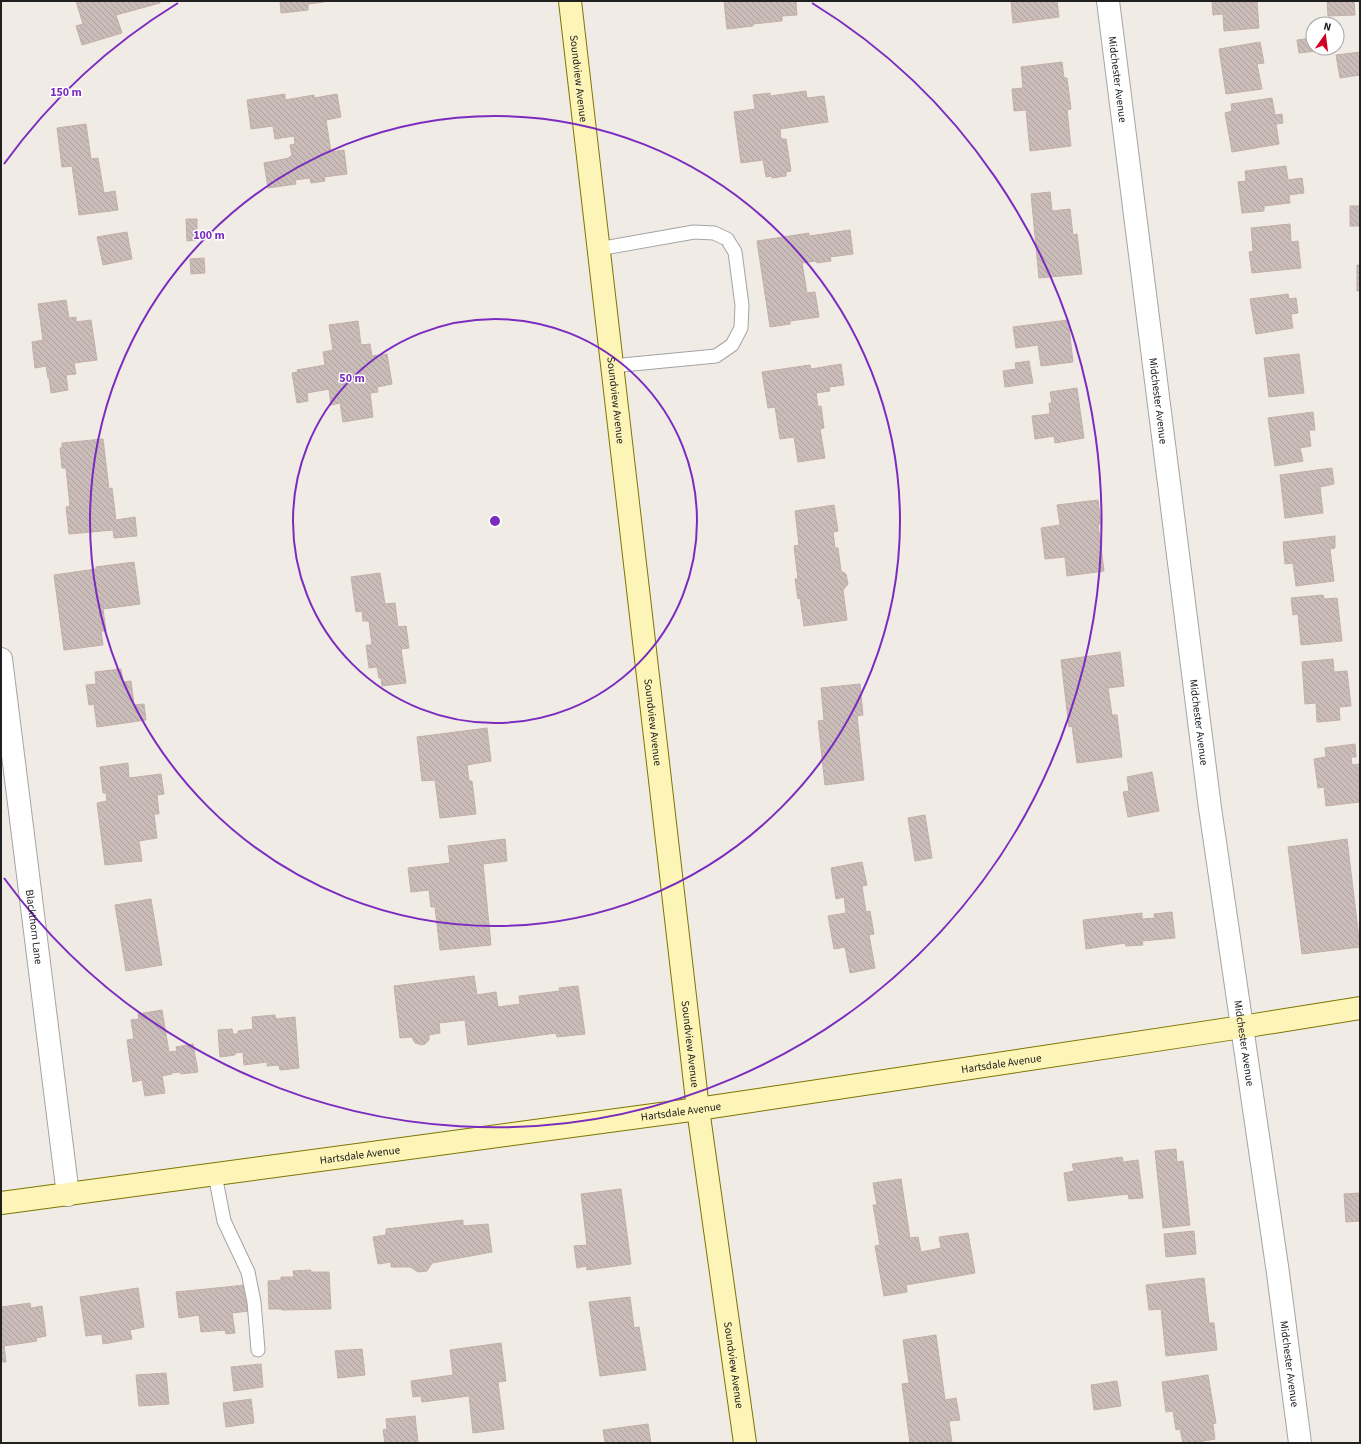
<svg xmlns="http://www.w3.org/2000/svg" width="1361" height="1444" font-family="'Source Sans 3',sans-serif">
<defs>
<pattern id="building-back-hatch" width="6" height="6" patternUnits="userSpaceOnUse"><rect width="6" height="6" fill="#c9bcb9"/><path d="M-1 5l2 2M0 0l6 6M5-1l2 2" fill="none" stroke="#aca19f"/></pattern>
</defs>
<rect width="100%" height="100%" fill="#f1ebe6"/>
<path fill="url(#building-back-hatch)" stroke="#c4afa7" d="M76,1H160V3L116,15L122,33L82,45L76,26L83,24Z
M280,1H324V2L308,4V10L281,13Z
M724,1H796L797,15L782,16V21L753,24V26L727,29Z
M1011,1H1057L1059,17L1013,23Z
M1212,1L1257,2L1259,28L1224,31L1223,14L1213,15Z
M1327,1H1354L1355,15L1328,16Z
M1313,38V48H1325V50L1299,53L1297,40Z
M1260,42L1264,63L1257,64L1262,89L1226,94L1219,49Z
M1360,52V75L1340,78L1336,55Z
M1062,62L1064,78H1067L1071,109L1067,110L1071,146L1030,151L1026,110L1014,111L1012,89L1023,88L1021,67Z
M806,91L807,98L824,96L828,122L780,129L781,139H786L791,171L786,172V176L772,178L771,176L766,177L763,160L741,163L734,112L755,109L753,95L770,93V96Z
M285,94V100L314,95V98L337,94L341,117L326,120L331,152L344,150L347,174L324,177L325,181L311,183L310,178L295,180L296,184L268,188L264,163L289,158V157L292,156L290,145L295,144L294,136L275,139L273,126L251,129L247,100Z
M1272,98L1275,115L1282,114L1283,123L1276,124L1279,144L1232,152L1225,113L1232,111L1231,104Z
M86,124L91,159L98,158L104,193L115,191L118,210L79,215L72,166L62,167L57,128Z
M1286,166L1288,180L1302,178L1304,193L1289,195L1290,203L1264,206V211L1242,213L1238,182L1246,181L1245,171Z
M1050,192L1052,211L1070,209L1073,235L1077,234L1082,274L1039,278L1031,194Z
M1350,206H1360V226H1350Z
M186,219H197V240L187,241Z
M1290,224L1291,242L1298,241L1301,268L1252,273L1249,252L1253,251L1251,228Z
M850,230L853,254L830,257L831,261L817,263L816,261L802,263L807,293L815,292L819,317L790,321V324L770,327L757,241L809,233V236Z
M127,232L132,259L103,265L97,237Z
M204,258L205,273L191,274L190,259Z
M1357,265H1360V291H1357Z
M1288,294L1289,299L1296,298L1298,313L1291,314L1293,328L1256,334L1250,299Z
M66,300L69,318L76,317V322L91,320L97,360L74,363L76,374L66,375L68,390L51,393L49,378H48L46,366L35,368L32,342L43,340L38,304Z
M1068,320L1073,362L1041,366L1038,345L1016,348L1013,327Z
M358,321L361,345L370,344L372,356L387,354L392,384L377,387L378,392L370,393L373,417L343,422L340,403L331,405L329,389L307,393L308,401L297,403L292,373L298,372L297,370L325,365L323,352L333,350L329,325Z
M1299,354L1304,393L1269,397L1264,358Z
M1029,361L1033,383L1005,387L1003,371L1016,369L1015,363Z
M841,364L844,385L829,387L830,391L816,393L818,407L821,406L824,428L820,429L825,458L798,462L794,437L780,439L775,407L768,408L762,372L810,365L811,369Z
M1077,388L1084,438L1055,443L1054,436L1035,439L1032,416L1050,414L1049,403H1052L1050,392Z
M1313,412L1315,430H1309L1311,446L1300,448L1303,461L1275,466L1268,418Z
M103,439L109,489L112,488L116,520L135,517L137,536L114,538L113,530L69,534L66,507L70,506L66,468H62L60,448H62V443Z
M1332,468L1334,484L1320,487L1323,513L1285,518L1280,475Z
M1098,500L1101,524H1098L1104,571L1067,576L1065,557L1045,559L1041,528L1060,525L1057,505Z
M834,505L838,531L833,532L835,548H838L841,571L846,574L848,584L843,590L847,620L804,626L800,598L798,599L795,579H798L794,546L799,545L795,511Z
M1335,536V548L1330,549L1334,581L1296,586L1293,563L1285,564L1283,542Z
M134,562L140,604L103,609L106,631H101L103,645L64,650L54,575L96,569V567Z
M380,573L385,604L395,603L398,627L406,626L409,648L401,649L406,683L382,686L381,678H379L377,667L369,668L366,645H372L369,621H363L362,611L356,612L351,577Z
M1323,595L1324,599L1337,598L1342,641L1301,645L1298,614L1293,615L1291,598Z
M1120,652L1124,686L1108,688L1112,715H1117L1122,757L1077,763L1072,726L1069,727L1061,660Z
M1333,659L1334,672L1347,671L1351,706L1339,707L1340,720L1317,722L1316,703L1305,704L1302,662Z
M121,669L123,682L131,681L134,705L144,704L146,720L97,727L94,704L89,705L86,685L96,684L95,672Z
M860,684L863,715L857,716L864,780L825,785L818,721L824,720L821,688Z
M487,728L491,761L467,765L469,781H472L476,814L440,818L435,780L422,781L417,737Z
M1355,744L1356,757H1351L1352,765L1359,764L1360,802L1326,806L1324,787L1318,788L1314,759L1326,757L1325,748Z
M128,763L129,778L161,774L164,794L157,795L159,814H154L157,838L139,841L142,861L105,865L97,803L107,801L106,793H103L100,767Z
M1152,772L1159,811L1128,817L1123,792L1129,791L1127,777Z
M925,815L932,858L915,861L908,818Z
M505,839L507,861L483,864L491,945L440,950L435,907H431L429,890L411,892L408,868L450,863L448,846Z
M1347,839L1360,947L1302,954L1288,847Z
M862,862L867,885L862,886L866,912L870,911L874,934L869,935L875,968L850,973L845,947L834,949L828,916L846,913L844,897L836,899L831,868Z
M151,899L162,965L126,971L115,905Z
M1172,912L1175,938L1142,941L1143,945L1126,946L1125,943L1086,949L1083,920L1142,913V919L1155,918L1154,914Z
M474,976L477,995L496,992L498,1007L520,1004L519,996L560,991L559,988L578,986L585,1034L557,1037L556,1033L468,1045L465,1020L439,1023L440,1033L429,1035V1040L425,1044L422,1045L415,1043L412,1037L400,1038L394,986Z
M162,1010L169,1052L177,1051L176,1047L193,1044L198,1072L181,1074L180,1072L171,1073L172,1074L162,1076L165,1093L145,1096L142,1080L133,1082L127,1040L134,1039L131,1020L139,1019L138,1014Z
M275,1015L276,1019L295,1017L299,1068L280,1070L279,1065L267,1066V1062L244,1065L243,1052L235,1053V1055L220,1057L218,1030L232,1029L233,1034H238V1031L253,1029L252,1017Z
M1176,1149L1177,1162L1183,1161L1190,1225L1163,1228L1155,1151Z
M1122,1157L1123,1162L1138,1160L1143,1198L1129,1199L1128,1194L1068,1201L1064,1173L1074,1171L1072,1164Z
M901,1179L910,1238L918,1237L921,1252L941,1248L939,1237L968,1233L975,1273L906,1285L907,1292L884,1296L875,1246L880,1245L873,1205H877L873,1183Z
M621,1189L631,1264L587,1270L586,1266L577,1268L574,1246L587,1245L581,1194Z
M1360,1193V1221L1346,1222L1344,1194Z
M463,1220V1226L488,1224L492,1252L432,1263L427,1271L418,1272L410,1267H391V1262L378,1264L373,1237L386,1235V1229Z
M1194,1231L1196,1254L1166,1257L1164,1234Z
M311,1270V1272H329L331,1309L282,1310V1309H269L268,1281L281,1280V1277H294L293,1271Z
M1204,1278L1209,1323H1214L1217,1350L1166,1356L1161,1309L1149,1310L1146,1285Z
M246,1285L249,1311L232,1313L235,1333L226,1334L225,1330L201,1332L199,1315L179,1318L176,1292Z
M138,1288L144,1327L130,1330L132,1339L103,1344L102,1334L86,1336L80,1297Z
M630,1297L634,1328L639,1327L646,1370L600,1376L589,1302Z
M30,1303L31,1308L42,1306L46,1336L36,1338L37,1341L4,1346L6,1362H1V1307Z
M936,1335L945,1400L956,1398L960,1420L949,1421L952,1443H910L902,1384L909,1383L903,1340Z
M501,1343L506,1381L498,1382L504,1429L473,1433L469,1396L422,1402L421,1396L413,1397L411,1381L453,1375L450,1350Z
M362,1349L365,1375L338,1378L335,1351Z
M261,1364L263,1387L234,1391L231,1367Z
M166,1373L169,1404L139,1406L136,1375Z
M1208,1375L1216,1423L1213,1424L1215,1439L1193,1443H1183L1180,1429L1176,1430L1173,1411L1166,1412L1162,1382Z
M1117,1381L1121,1406L1094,1410L1091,1385Z
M251,1399L254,1423L226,1427L223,1403Z
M415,1416L418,1443H385L383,1430L387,1429L386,1419Z
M648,1424L651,1443H605L603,1430Z"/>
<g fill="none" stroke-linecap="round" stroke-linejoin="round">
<g stroke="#a4a4a4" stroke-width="15">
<path id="lane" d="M598,249L694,232L714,233L727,239L735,252L742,305L741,328L732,345L716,356L612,366
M215,1175L224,1221L248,1272L254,1302L258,1350"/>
</g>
<g stroke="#a4a4a4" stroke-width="24">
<g id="street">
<path id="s1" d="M1108,1L1210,808L1278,1273L1300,1443"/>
<path id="s2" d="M1,659L68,1195"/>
</g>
</g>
<g stroke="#7e7500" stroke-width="24">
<g id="secondary">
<path id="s3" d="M570,1L698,1109L745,1443"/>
<path id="s4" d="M1,1203L698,1109L1242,1027L1360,1008"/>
</g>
</g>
<use href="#lane" stroke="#fff" stroke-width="13"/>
<use href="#street" stroke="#fff" stroke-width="22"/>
<use href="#secondary" stroke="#fdf4b8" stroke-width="22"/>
</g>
<g fill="none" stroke="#7b2cbf" stroke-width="2">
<circle cx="495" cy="521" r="202"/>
<circle cx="495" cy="521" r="405"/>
<path d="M4 164A607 607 0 0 1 178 3M812 3A607 607 0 1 1 4 878"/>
</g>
<g text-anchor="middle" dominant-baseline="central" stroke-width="3" stroke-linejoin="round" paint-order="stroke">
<g font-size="11" fill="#202020" stroke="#fff">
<text stroke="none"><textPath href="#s3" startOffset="78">Soundview Avenue</textPath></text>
<text stroke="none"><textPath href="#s1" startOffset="79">Midchester Avenue</textPath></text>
<text stroke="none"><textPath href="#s3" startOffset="402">Soundview Avenue</textPath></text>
<text stroke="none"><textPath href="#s1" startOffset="403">Midchester Avenue</textPath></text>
<text stroke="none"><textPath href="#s3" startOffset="726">Soundview Avenue</textPath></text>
<text stroke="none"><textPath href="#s1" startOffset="727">Midchester Avenue</textPath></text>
<text stroke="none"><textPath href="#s2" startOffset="270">Blackthorn Lane</textPath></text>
<text stroke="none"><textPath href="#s3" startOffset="1050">Soundview Avenue</textPath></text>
<text stroke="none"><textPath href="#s1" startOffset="1051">Midchester Avenue</textPath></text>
<text stroke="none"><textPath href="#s4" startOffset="1010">Hartsdale Avenue</textPath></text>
<text stroke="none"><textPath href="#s4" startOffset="686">Hartsdale Avenue</textPath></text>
<text stroke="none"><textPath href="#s4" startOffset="362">Hartsdale Avenue</textPath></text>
<text stroke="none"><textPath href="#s1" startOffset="1375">Midchester Avenue</textPath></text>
<text stroke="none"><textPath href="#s3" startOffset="1374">Soundview Avenue</textPath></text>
</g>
</g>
<circle cx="495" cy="521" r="6" fill="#7b2cbf" stroke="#fff" stroke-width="2"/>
<g font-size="12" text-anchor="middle" font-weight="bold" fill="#7b2cbf" stroke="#fff" stroke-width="3" stroke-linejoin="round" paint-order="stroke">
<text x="66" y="96">150 m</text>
<text x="209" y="239">100 m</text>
<text x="352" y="382">50 m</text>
</g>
<rect width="1361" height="1444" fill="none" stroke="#202020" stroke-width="4"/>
<g transform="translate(1325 36) rotate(14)"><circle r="19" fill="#ffffff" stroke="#a6a6a6"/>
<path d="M0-3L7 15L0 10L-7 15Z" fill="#d00025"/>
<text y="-6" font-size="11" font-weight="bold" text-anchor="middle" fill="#202020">N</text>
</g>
</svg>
